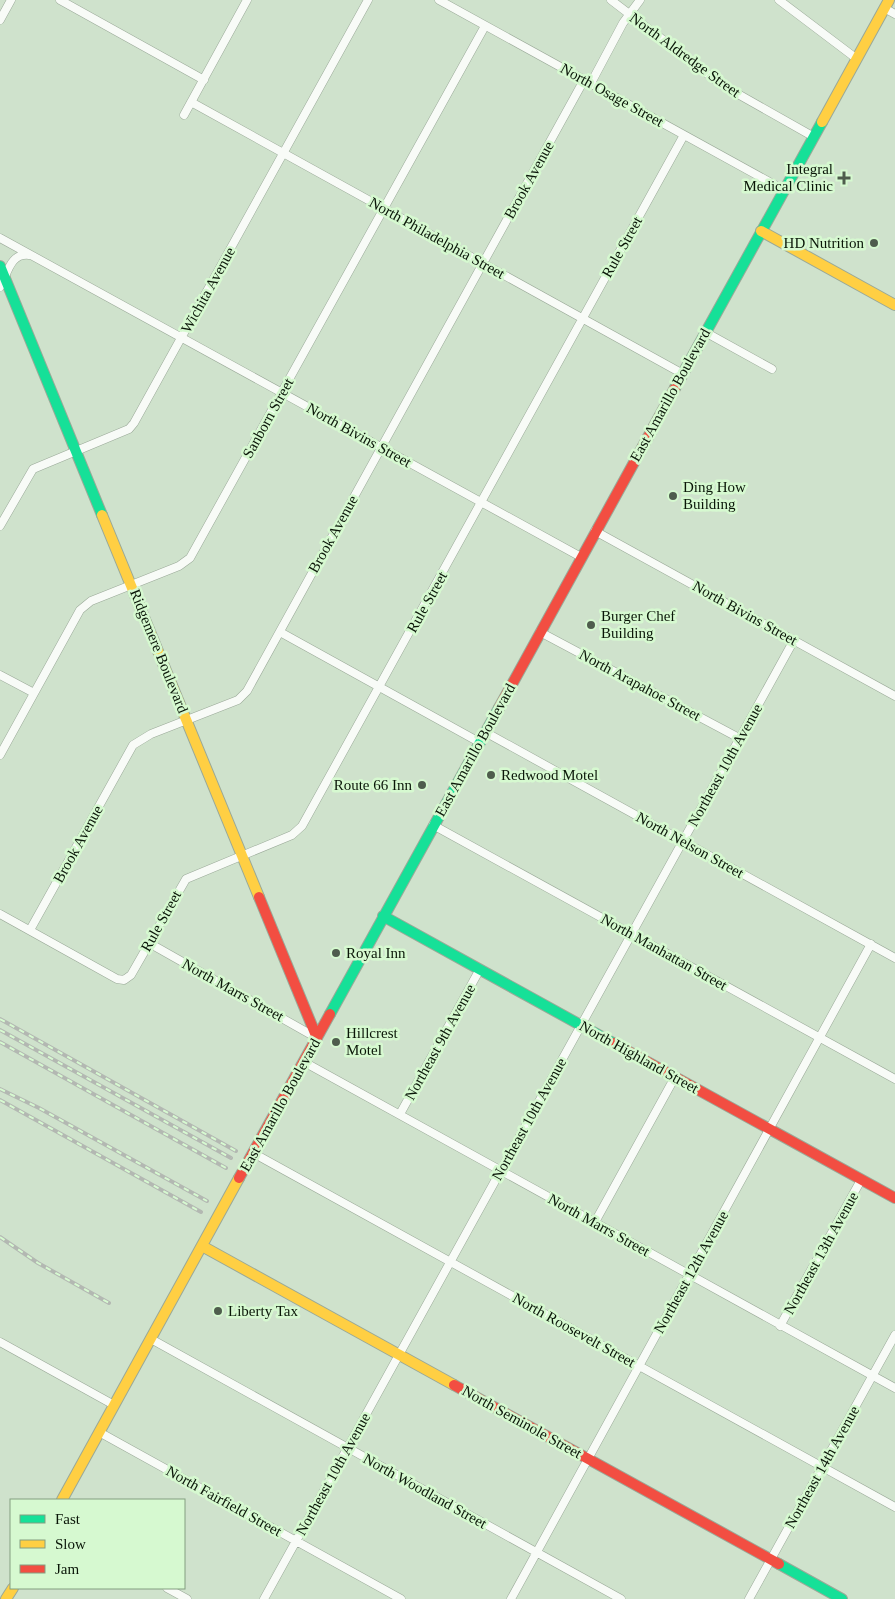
<svg xmlns="http://www.w3.org/2000/svg" width="895" height="1599" font-family="'Times New Roman',serif">
<rect width="100%" height="100%" fill="#cfe2cc"/>
<g fill="none" stroke-linecap="round" stroke-linejoin="round">
<g stroke="#9aa998" stroke-width="9">
<path id="street" d="M60,0L204,80
M439,0L784,190
M611,0L722,85L814,137
M779,0L857,59
M886,9L895,14
M0,20L11,0
M591,83L623,23L640,0
M191,102L683,374
M184,115L247,0
M0,238L581,557
M0,287C8,273 10,253 29,255
M705,332L772,369
M0,526L33,469L129,429L134,423L368,0
M595,531L895,696
M280,632L479,742
M540,632L739,738
M0,675L34,693
M485,732L895,958
M0,755L80,610L91,601L179,566L190,558L485,26
M433,825L895,1079
M0,914L117,979L124,980L131,975L186,879L292,835L302,826L684,135
M30,930L133,745L151,734L238,700L247,691L584,80
M149,943L317,1038
M304,1062L895,1388
M400,1114L480,969
M253,1153L895,1507
M595,1222L675,1077
M780,1326L861,1180
M151,1339L621,1599
M0,1342L114,1405
M99,1432L401,1599
M167,1588L187,1599
M264,1599L794,640
M511,1599L871,944
M749,1599L895,1335"/>
</g>
<g stroke="#9aa998" stroke-width="12">
<path id="fast" d="M0,266L102,515
M675,388L822,122
M383,916L613,1043
M330,1014L499,708
M779,1564L842,1599"/>
</g>
<g stroke="#9aa998" stroke-width="12">
<path id="slow" d="M822,122L889,0
M761,231L895,305
M102,515L259,897
M202,1246L454,1385
M62,1500L239,1178
M6,1599L13,1588"/>
</g>
<g stroke="#9aa998" stroke-width="12">
<path id="jam" d="M499,708L675,388
M259,897L317,1038
M613,1043L895,1198
M239,1178L330,1014
M454,1385L779,1564"/>
</g>
<use href="#street" stroke="#f8fbf7" stroke-width="8"/>
<use href="#fast" stroke="#16e098" stroke-width="10"/>
<use href="#slow" stroke="#ffcf43" stroke-width="10"/>
<use href="#jam" stroke="#f24e42" stroke-width="10"/>
<g stroke="#b3b8b2" stroke-width="4">
<path id="rail" d="M0,1019L236,1151
M0,1030L231,1158
M0,1042L226,1168
M0,1089L39,1108L207,1201
M0,1100L201,1212
M0,1237L38,1263L109,1303"/>
</g>
<use href="#rail" stroke="#d6f9d0" stroke-width="2" stroke-dasharray="5.5" stroke-linecap="butt"/>
</g>
<g fill="#4f5d4d" stroke="#d6f9d0" stroke-width="2">
<path d="M841.5 170.5h5v5h5v5h-5v5h-5v-5h-5v-5h5z"/>
<circle cx="874" cy="243" r="5"/>
<circle cx="673" cy="496" r="5"/>
<circle cx="591" cy="625" r="5"/>
<circle cx="491" cy="775" r="5"/>
<circle cx="422" cy="785" r="5"/>
<circle cx="336" cy="953" r="5"/>
<circle cx="336" cy="1042" r="5"/>
<circle cx="218" cy="1311" r="5"/>
</g>
<g text-anchor="middle" dominant-baseline="central" stroke-width="5" stroke-linejoin="round" paint-order="stroke">
<g font-size="15" fill="#0a1608" stroke="#d6f9d0">
<text transform="translate(685 55) rotate(36)">North Aldredge Street</text>
<text transform="translate(612 95) rotate(29)">North Osage Street</text>
<text transform="translate(529 180) rotate(-61)">Brook Avenue</text>
<text transform="translate(437 238) rotate(29)">North Philadelphia Street</text>
<text transform="translate(622 247) rotate(-61)">Rule Street</text>
<text transform="translate(208 290) rotate(-61)">Wichita Avenue</text>
<text transform="translate(670 395) rotate(-61)">East Amarillo Boulevard</text>
<text transform="translate(268 418) rotate(-61)">Sanborn Street</text>
<text transform="translate(359 435) rotate(29)">North Bivins Street</text>
<text transform="translate(333 534) rotate(-61)">Brook Avenue</text>
<text transform="translate(427 602) rotate(-61)">Rule Street</text>
<text transform="translate(745 613) rotate(29)">North Bivins Street</text>
<text transform="translate(159 651) rotate(68)">Ridgemere Boulevard</text>
<text transform="translate(640 685) rotate(28)">North Arapahoe Street</text>
<text transform="translate(475 750) rotate(-61)">East Amarillo Boulevard</text>
<text transform="translate(725 765) rotate(-61)">Northeast 10th Avenue</text>
<text transform="translate(78 844) rotate(-61)">Brook Avenue</text>
<text transform="translate(690 845) rotate(29)">North Nelson Street</text>
<text transform="translate(161 921) rotate(-61)">Rule Street</text>
<text transform="translate(664 952) rotate(29)">North Manhattan Street</text>
<text transform="translate(233 990) rotate(29)">North Marrs Street</text>
<text transform="translate(440 1042) rotate(-61)">Northeast 9th Avenue</text>
<text transform="translate(639 1057) rotate(29)">North Highland Street</text>
<text transform="translate(280 1105) rotate(-61)">East Amarillo Boulevard</text>
<text transform="translate(529 1119) rotate(-61)">Northeast 10th Avenue</text>
<text transform="translate(599 1225) rotate(29)">North Marrs Street</text>
<text transform="translate(821 1253) rotate(-61)">Northeast 13th Avenue</text>
<text transform="translate(691 1272) rotate(-61)">Northeast 12th Avenue</text>
<text transform="translate(574 1330) rotate(29)">North Roosevelt Street</text>
<text transform="translate(522 1422) rotate(29)">North Seminole Street</text>
<text transform="translate(822 1467) rotate(-61)">Northeast 14th Avenue</text>
<text transform="translate(333 1474) rotate(-61)">Northeast 10th Avenue</text>
<text transform="translate(425 1491) rotate(29)">North Woodland Street</text>
<text transform="translate(224 1501) rotate(29)">North Fairfield Street</text>
</g>
<g font-size="15" fill="#0a1608" stroke="#d6f9d0" text-anchor="start">
<text x="833" y="169" text-anchor="end">Integral<tspan x="833" dy="17">Medical Clinic</tspan></text>
<text x="864" y="243" text-anchor="end">HD Nutrition</text>
<text x="683" y="487">Ding How<tspan x="683" dy="17">Building</tspan></text>
<text x="601" y="616">Burger Chef<tspan x="601" dy="17">Building</tspan></text>
<text x="501" y="775">Redwood Motel</text>
<text x="412" y="785" text-anchor="end">Route 66 Inn</text>
<text x="346" y="953">Royal Inn</text>
<text x="346" y="1033">Hillcrest<tspan x="346" dy="17">Motel</tspan></text>
<text x="228" y="1311">Liberty Tax</text>
</g>
</g>
<rect x="10" y="1499" width="175" height="90" fill="#d6f9d0" stroke="#849e80"/>
<rect x="20" y="1515" width="25" height="8" fill="#16e098" stroke="#849e80"/>
<text x="55" y="1524" font-size="15" fill="#0a1608">Fast</text>
<rect x="20" y="1540" width="25" height="8" fill="#ffcf43" stroke="#849e80"/>
<text x="55" y="1549" font-size="15" fill="#0a1608">Slow</text>
<rect x="20" y="1565" width="25" height="8" fill="#f24e42" stroke="#849e80"/>
<text x="55" y="1574" font-size="15" fill="#0a1608">Jam</text>
</svg>
